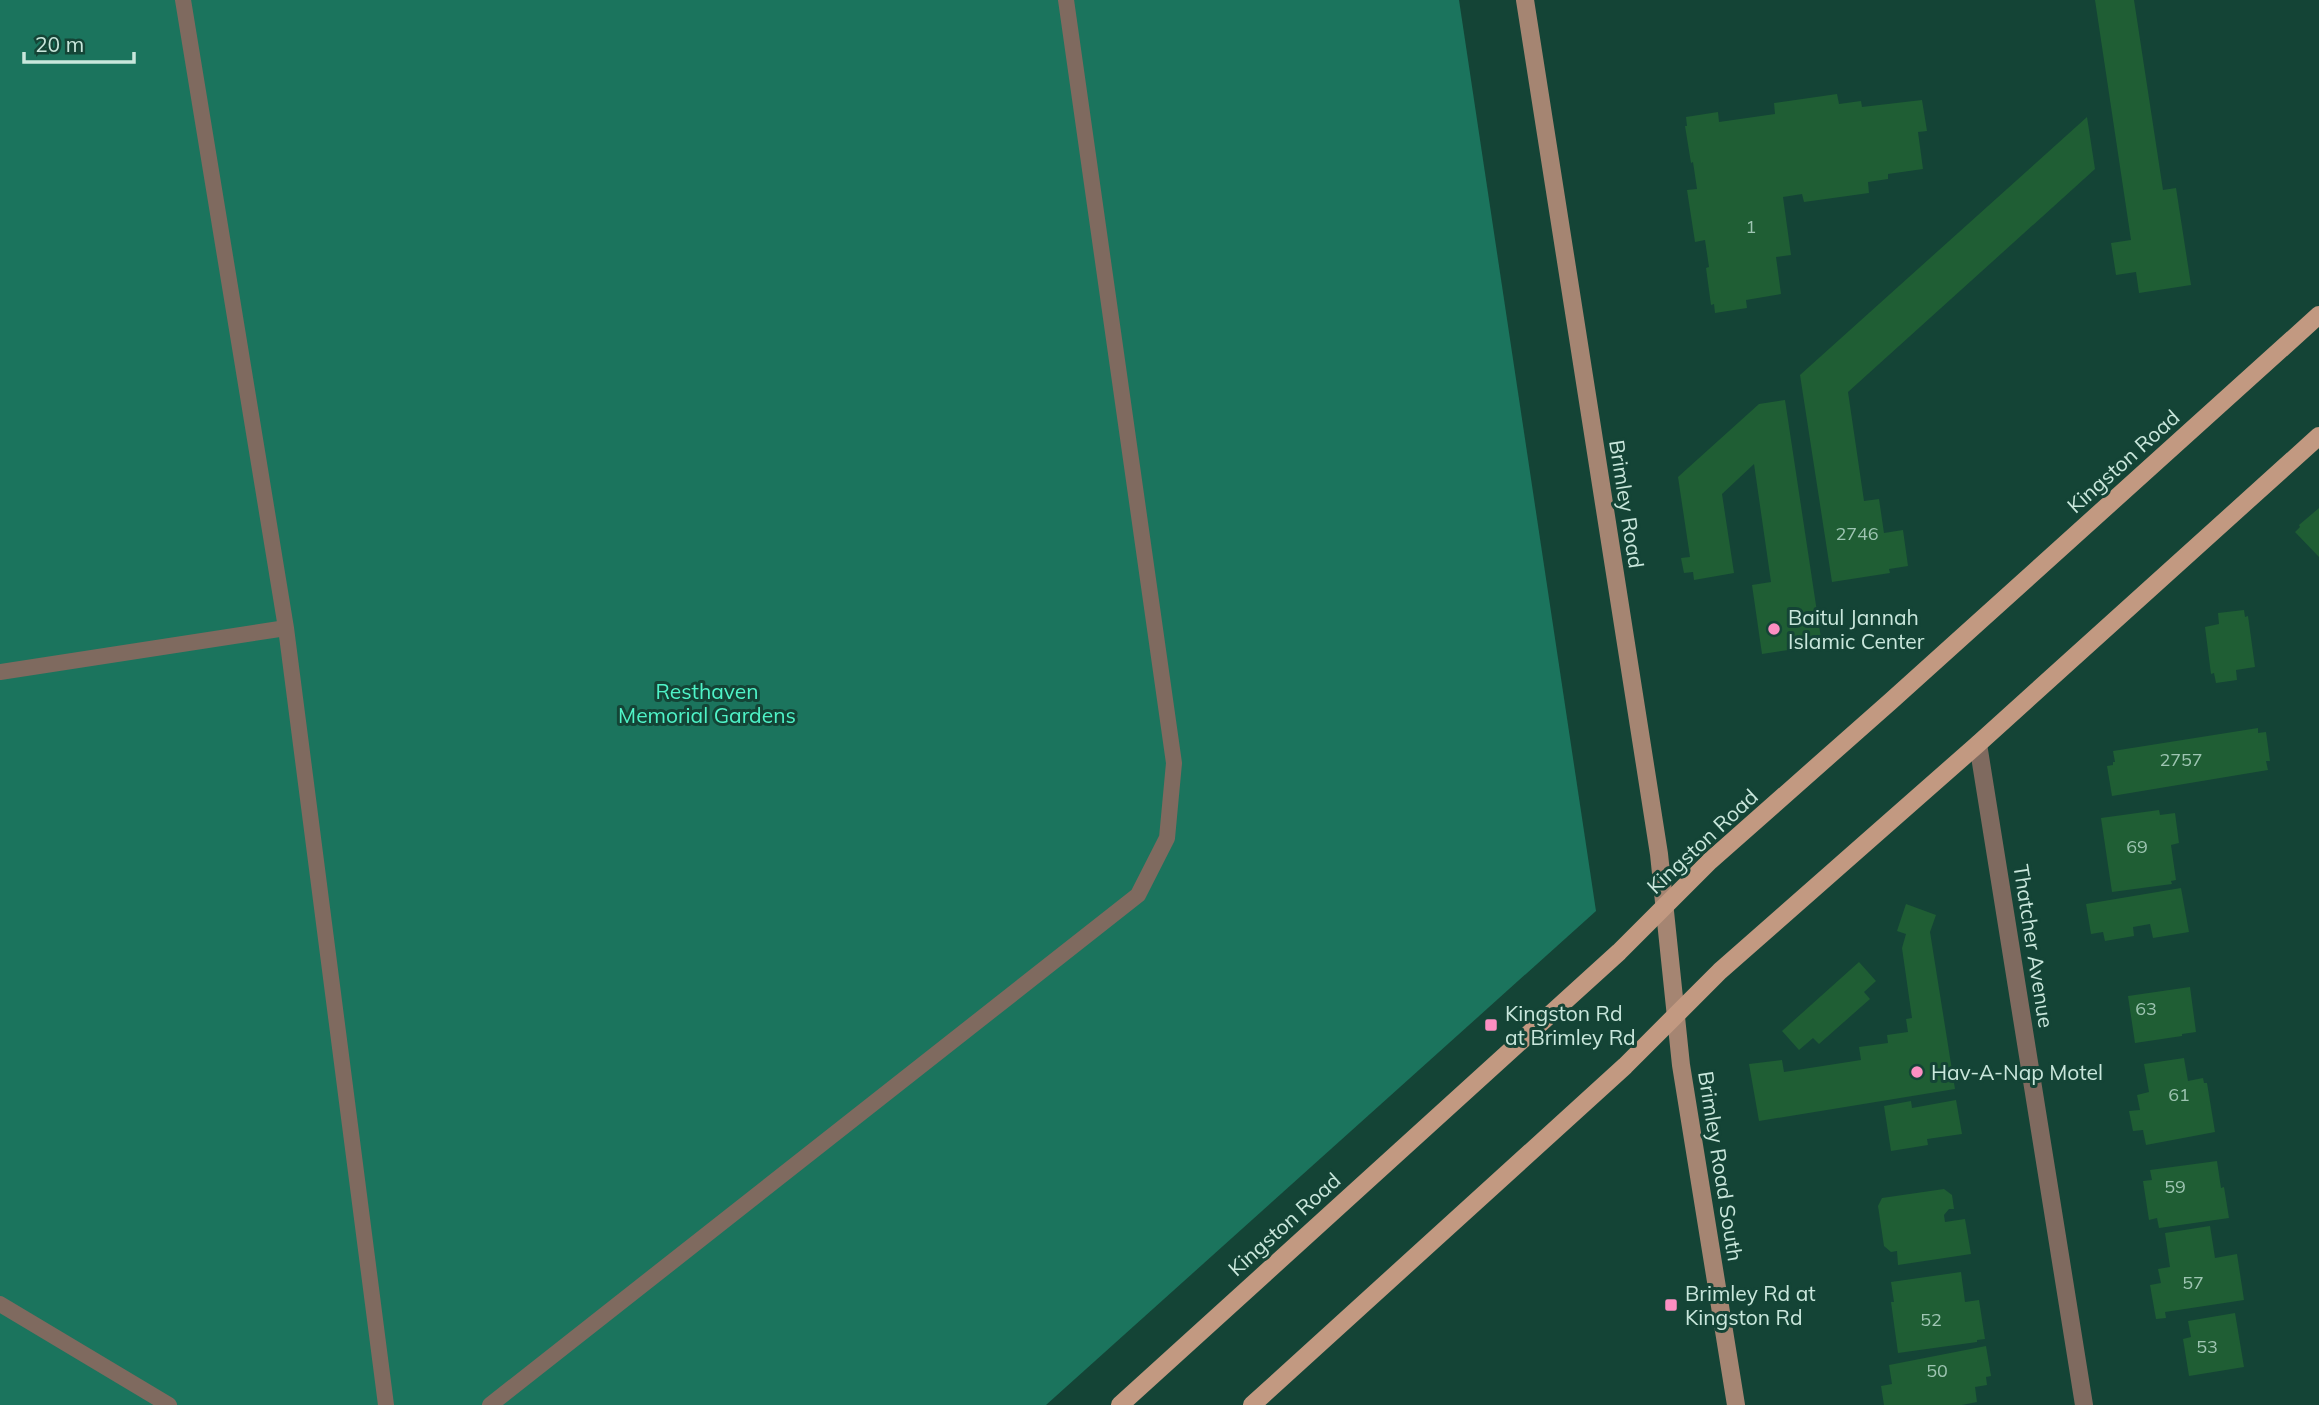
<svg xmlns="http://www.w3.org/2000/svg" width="2319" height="1405" font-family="Mulish,sans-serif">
<rect width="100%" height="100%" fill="#144436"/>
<path fill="#1b745d" d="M0,0H1459L1596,911L1046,1405H0Z"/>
<path fill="#1f5e34" d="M2095,0H2134L2163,190L2176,188L2191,285L2139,293L2136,272L2116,275L2111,243L2131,240Z
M1837,94L1839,104L1861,101L1862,107L1922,100L1927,131L1918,132L1923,169L1888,174V179L1868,182L1869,193L1804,202L1802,194L1783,197L1791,255L1776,257L1781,294L1746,300L1747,308L1715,313L1714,304L1711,305L1706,268L1709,267L1705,240L1695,242L1687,190L1697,189L1693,162L1691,163L1685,126H1687L1686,117L1718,112L1719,122L1775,114L1774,103Z
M2087,117L2095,169L1848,392L1864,501L1879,499L1884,533L1903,530L1908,566L1889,569L1890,573L1832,582L1800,375Z
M1785,400L1822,645L1762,654L1752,585L1771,582L1754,464L1722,494L1734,573L1694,580L1693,572L1684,573L1681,558L1690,557L1678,477L1759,404Z
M2319,508V557L2295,532L2300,527L2299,525Z
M2244,610L2245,617L2248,616L2255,667L2236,670L2237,680L2216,683L2214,673L2211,674L2205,627L2219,624L2218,613Z
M2258,728V733L2266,732L2270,761H2266L2268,770L2112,796L2107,766L2113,765V762H2115L2113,751Z
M2159,810L2160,815L2175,813L2179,843L2171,845L2176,880L2171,881L2172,884L2112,892L2101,818Z
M2181,888L2189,932L2153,938L2150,924L2133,927L2134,936L2105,941L2103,932L2091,934L2086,904Z
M1906,904L1936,915L1930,932L1955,1089L1759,1121L1749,1064L1782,1060L1784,1072L1861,1060L1859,1047L1888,1043L1887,1035L1908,1032L1906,1019L1912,1018L1902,948L1906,934L1897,931Z
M1859,962L1876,981L1864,992L1870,999L1819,1044L1813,1038L1799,1050L1782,1031Z
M2190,987L2196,1032L2182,1034V1036L2135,1043L2128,996Z
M2184,1058L2188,1081L2203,1078L2204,1083H2207L2215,1132L2146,1145L2143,1130L2133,1131L2129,1111L2140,1110L2137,1095L2149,1092L2144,1064Z
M1956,1100L1962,1134L1927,1139L1928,1145L1891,1151L1884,1106L1911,1101L1912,1108Z
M2217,1161L2221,1188L2224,1187L2229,1218L2159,1228L2157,1218L2149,1220L2143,1181L2152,1180L2150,1170Z
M1944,1189L1952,1195L1954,1209H1949L1944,1215L1945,1222L1965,1219L1971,1254L1898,1265L1897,1251L1891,1252L1884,1246L1878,1206L1882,1198Z
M2210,1226L2215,1258L2237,1254L2244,1300L2165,1312L2166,1318L2156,1319L2150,1285L2161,1283L2158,1269L2170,1267L2165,1233Z
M1961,1272L1965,1302L1979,1300L1985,1339L1977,1340V1342L1898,1353L1891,1302H1894L1891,1282Z
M2235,1313L2244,1367L2189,1376L2183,1339L2191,1337L2188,1321Z
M1986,1346L1991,1376L1986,1377L1987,1385L1975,1387L1977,1402L1962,1405H1884L1881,1386L1892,1384L1889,1365Z"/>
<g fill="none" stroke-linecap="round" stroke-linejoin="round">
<path stroke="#7f6a5f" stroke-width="16" d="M183,0L286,628L386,1405
M0,672L286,628
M0,1304L169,1405
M490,1405L1138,895L1167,838L1174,763L1066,0"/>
<path stroke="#7f6a5f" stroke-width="18" d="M1978,744L2084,1405"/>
<path stroke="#a58572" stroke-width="18" d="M1525,0L1659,854L1681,1065L1736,1405"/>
<path stroke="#c29981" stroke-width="18" d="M1120,1405L1619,952L1710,861L1891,701L2319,315
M1252,1405L1625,1066L1720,971L1978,744L2319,436"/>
</g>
<g fill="#fc8fc2" stroke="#144436" stroke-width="2.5">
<circle cx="1774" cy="629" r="7"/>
<rect x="1484" y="1018" width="14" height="14" rx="3.5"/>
<circle cx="1917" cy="1072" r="7"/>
<rect x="1664" y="1298" width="14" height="14" rx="3.5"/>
</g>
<g text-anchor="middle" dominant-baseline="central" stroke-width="6" stroke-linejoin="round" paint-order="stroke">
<g font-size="18" fill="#9ec5b2">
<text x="1751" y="226">1</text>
<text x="1857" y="533">2746</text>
<text x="2181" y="759">2757</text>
<text x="2137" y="846">69</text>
<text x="2146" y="1008">63</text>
<text x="2179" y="1094">61</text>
<text x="2175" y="1186">59</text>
<text x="2193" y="1282">57</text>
<text x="1931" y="1319">52</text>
<text x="2207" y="1346">53</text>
<text x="1937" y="1370">50</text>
</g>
<g font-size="21" fill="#c9e7dc" stroke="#144436">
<text transform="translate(2123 461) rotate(-42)">Kingston Road</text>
<text transform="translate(1627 504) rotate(81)">Brimley Road</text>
<text transform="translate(1702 841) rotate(-43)">Kingston Road</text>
<text transform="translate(2034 946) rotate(81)">Thatcher Avenue</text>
<text transform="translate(1721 1166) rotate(81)">Brimley Road South</text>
<text transform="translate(1284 1224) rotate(-42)">Kingston Road</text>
</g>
<g font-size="21" fill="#c9e7dc" stroke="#144436" text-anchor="start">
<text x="1788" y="617">Baitul Jannah<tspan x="1788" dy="24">Islamic Center</tspan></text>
<text x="1505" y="1013">Kingston Rd<tspan x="1505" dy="24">at Brimley Rd</tspan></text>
<text x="1931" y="1072">Hav-A-Nap Motel</text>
<text x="1685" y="1293">Brimley Rd at<tspan x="1685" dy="24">Kingston Rd</tspan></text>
</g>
<g font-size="21" fill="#4ff4c8" stroke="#144436">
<text x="707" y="691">Resthaven<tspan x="707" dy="24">Memorial Gardens</tspan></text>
</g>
</g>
<path d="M24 52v10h110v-10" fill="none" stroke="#c9e7dc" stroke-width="3.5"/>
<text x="35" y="52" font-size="21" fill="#c9e7dc" stroke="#144436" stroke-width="5" paint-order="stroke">20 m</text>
</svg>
